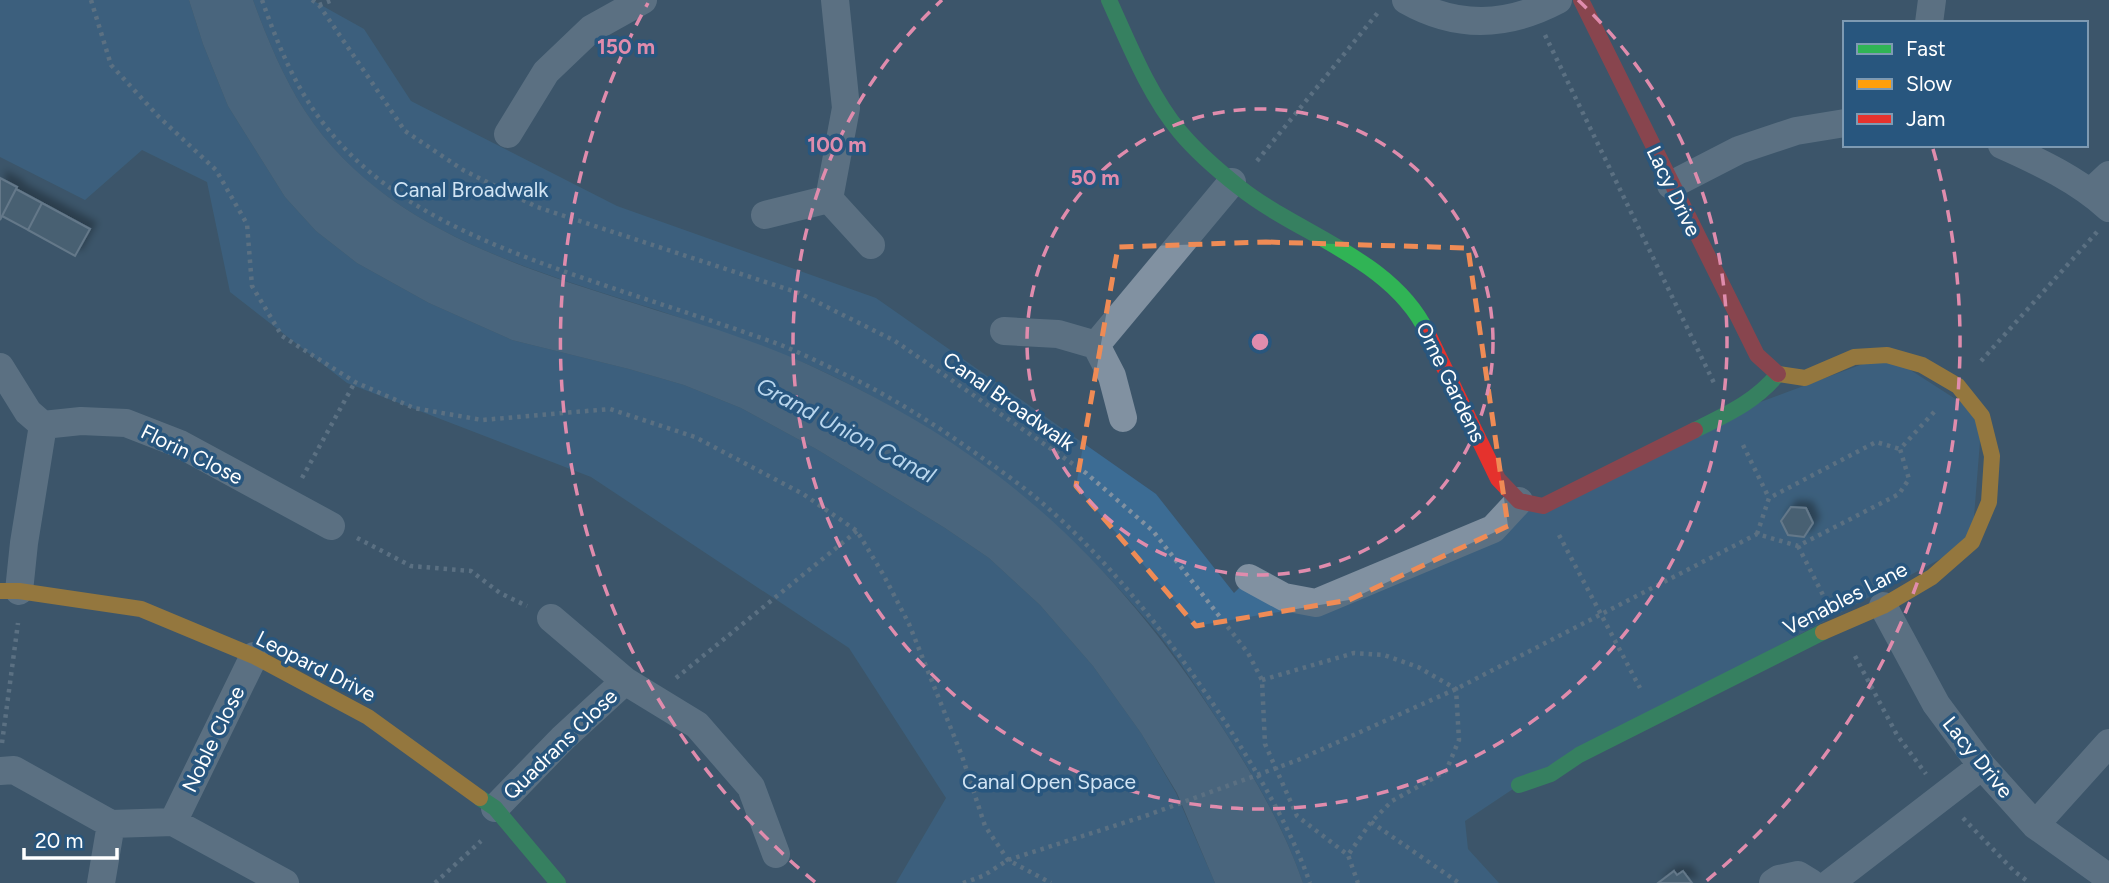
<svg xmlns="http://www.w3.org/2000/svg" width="2109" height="883" font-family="Figtree,sans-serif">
<defs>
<filter id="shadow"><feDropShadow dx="6" dy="-6" stdDeviation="3.5" flood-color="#0009"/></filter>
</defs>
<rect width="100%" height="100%" fill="#3c556a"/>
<path fill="#3c6c94" d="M0,0H189L203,44L228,106L285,197L316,231L357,263L429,303L512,340L629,369L684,385L741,408L818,450L945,528L989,558L1040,605L1093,666L1141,733L1176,793L1215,883H896L946,798L849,648L591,477L347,383L230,292L207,182L142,150L85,200L0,157Z
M253,0H312L364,29L411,101L617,206L876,298L1156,494L1234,593L1249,578L1316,602L1728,414L1887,355L1982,416L1972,542L1519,785L1465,821L1468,849L1499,883H1303C1284,828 1256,779 1224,730C1201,694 1178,657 1150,624C1054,510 945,427 809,365C790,357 769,350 748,343C717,332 686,319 654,309C527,269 381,229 305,111C283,77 267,38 253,0Z"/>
<path fill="#5a7995" d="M189,0H253C267,38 283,77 305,111C410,273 646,290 809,365C865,391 922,421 972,457C1072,526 1155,622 1220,724C1253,775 1283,825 1303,883H1215L1177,793L1141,733L1093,666L1040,605L989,558L945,528L818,450L741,408L684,385L629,369L512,340L429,303L357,263L316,231L285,197L228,106L203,44Z"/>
<path fill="#596d7d" stroke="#94a3b0" stroke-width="2" filter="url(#shadow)" d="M0,178L17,187L0,220Z
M16,189L42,203L28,230L2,216Z
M42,203L90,229L75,256L28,230Z
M1791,507L1806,508L1813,523L1804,537L1788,535L1781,521Z
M1674,871L1677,875L1683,871L1692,883H1658Z"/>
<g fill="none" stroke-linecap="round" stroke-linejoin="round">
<path stroke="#8191a1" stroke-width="4.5" stroke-dasharray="3.5 5" stroke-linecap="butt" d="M91,0L111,65L159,117L216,170L247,224L252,286L282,336L355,382L414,408L482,420L610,409L695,437L803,494L857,531L883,574L909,624L962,756L985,826L1008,860L1051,883
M262,0C278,45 296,90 327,128C386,203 475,239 563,271C631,295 699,316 767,340C794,349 820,363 846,375C894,398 937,426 981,457C1004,473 1028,490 1049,509C1119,571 1176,647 1227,725C1259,775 1290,827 1310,883
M312,0L319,5L405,131L463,170L537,207L799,293L895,341L1086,473L1153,531L1248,653L1262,680L1265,744L1297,816L1348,855L1358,883
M319,5L333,0
M1545,35L1714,383
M1257,161L1380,10
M1981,361L2097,232
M1743,445L1769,498
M302,478L355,382
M1757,534L1769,498L1876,442L1900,449
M1559,535L1640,688
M357,538L411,566L471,571L500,593L527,606
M1798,546L1823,595
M1855,656L1897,735L1926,774
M676,678L857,531
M1262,680L1354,653L1384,655L1418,667L1456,689L1459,740L1446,771L1392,801L1371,822L1348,855
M2,743L18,623
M1963,818L2014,871L2030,883
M1371,822L1459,883
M435,883L481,841
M963,883L983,876L1008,860L1148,815L1298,760L1456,689L1757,534L1798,546L1899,494L1909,479L1900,449L1935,411"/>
<path stroke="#8191a1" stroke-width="28" d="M1406,0C1457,29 1507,27 1558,0
M1929,23L1932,0
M508,134L546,72L591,29L643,0
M2002,145C2040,162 2078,180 2109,208
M1671,185L1739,150L1796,131L1845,123
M2091,192L2109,175
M829,199L846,108L835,0
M765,215L829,199L871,245
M1004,331L1058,334L1096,345L1112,376L1123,418
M1096,345L1232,182
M0,367L28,412L43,425L81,421L126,423L180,444L331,526
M1249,578L1284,597L1316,603L1493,529L1519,501
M19,591L24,543L43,425
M1883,606L1936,704L1982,766L2035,825L2109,878
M625,681L697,725L751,787L776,854
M0,771L14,770L111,824L101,883
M495,808L563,738L625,681L551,618
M173,822L285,883
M111,824L173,822L254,656
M2035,825L2109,743
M1773,883L1779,879L1798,875L1811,883
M1830,883L1982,766"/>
<path stroke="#30b455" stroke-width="16" d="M1109,0C1129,44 1149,95 1180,132C1195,150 1220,172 1239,187C1299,235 1392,259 1427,332
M1695,430C1727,414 1755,402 1778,374
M1519,785L1551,774L1579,755L1823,632
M480,798L495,808L558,883"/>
<path stroke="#ff9f0a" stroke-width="16" d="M1778,374L1805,378L1854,357L1887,355L1922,365L1958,386L1982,416L1992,456L1989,502L1972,542L1932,577L1883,606L1823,632
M0,591H19L141,609L254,656L368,717L480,798"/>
<path stroke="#e5322d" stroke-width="16" d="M1581,0L1757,355L1778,374
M1427,332L1498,479L1519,501L1543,506L1695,430"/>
</g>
<path d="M0 0H2109V883H0ZM1266,242L1468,248L1508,526L1349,600L1196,626L1076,486L1118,247Z" fill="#3c556a" fill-opacity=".55" fill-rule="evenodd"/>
<path fill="none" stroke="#ef8b55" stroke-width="5" stroke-dasharray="14 9" stroke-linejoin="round" d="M1266,242L1468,248L1508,526L1349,600L1196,626L1076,486L1118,247Z"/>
<g fill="none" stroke="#e08cad" stroke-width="3.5" stroke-dasharray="12 9">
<circle cx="1260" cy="342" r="233"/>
<path d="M1578 0A467 467 0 1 1 942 0"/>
<path d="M815 882A700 700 0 0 1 648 3M1933 149A700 700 0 0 1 1705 882"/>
</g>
<g text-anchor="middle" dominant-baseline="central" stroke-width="7" stroke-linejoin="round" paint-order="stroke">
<g font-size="21" fill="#d1e4f4" stroke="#28567e">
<text x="471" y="189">Canal Broadwalk</text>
<text x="1049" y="781">Canal Open Space</text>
</g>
<g font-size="21" fill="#fff" stroke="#28567e">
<text transform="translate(1674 191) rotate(64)">Lacy Drive</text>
<text transform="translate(1451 382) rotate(64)">Orne Gardens</text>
<text transform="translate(1009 401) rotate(35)">Canal Broadwalk</text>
<text transform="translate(192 454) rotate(26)">Florin Close</text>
<text transform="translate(1845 598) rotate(-27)">Venables Lane</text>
<text transform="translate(316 666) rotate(27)">Leopard Drive</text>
<text transform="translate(213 739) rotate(-64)">Noble Close</text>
<text transform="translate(560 744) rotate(-44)">Quadrans Close</text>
<text transform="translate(1978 757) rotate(51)">Lacy Drive</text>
</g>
<g font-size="23" font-style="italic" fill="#b9d6ed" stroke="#28567e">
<text transform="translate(846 430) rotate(28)">Grand Union Canal</text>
</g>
</g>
<circle cx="1260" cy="342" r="10" fill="#e08cad" stroke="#28567e" stroke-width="3.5"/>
<g font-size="21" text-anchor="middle" font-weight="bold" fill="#e08cad" stroke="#28567e" stroke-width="7" stroke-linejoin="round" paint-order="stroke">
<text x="626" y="54">150 m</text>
<text x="837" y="152">100 m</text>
<text x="1095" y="185">50 m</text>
</g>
<rect x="1843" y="21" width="245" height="126" fill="#28567e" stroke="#7e9ab2" stroke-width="2"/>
<rect x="1857" y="44" width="35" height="10" fill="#30b455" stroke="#7e9ab2" stroke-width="2"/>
<text x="1906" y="56" font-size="21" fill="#ffffff">Fast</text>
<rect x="1857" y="79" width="35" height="10" fill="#ff9f0a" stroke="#7e9ab2" stroke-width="2"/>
<text x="1906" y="91" font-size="21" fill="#ffffff">Slow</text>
<rect x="1857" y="114" width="35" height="10" fill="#e5322d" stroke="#7e9ab2" stroke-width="2"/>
<text x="1906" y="126" font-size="21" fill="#ffffff">Jam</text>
<path d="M24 848v10h93v-10" fill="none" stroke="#ffffff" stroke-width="3.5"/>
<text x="35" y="848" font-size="21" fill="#ffffff" stroke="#28567e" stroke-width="5" paint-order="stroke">20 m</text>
</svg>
